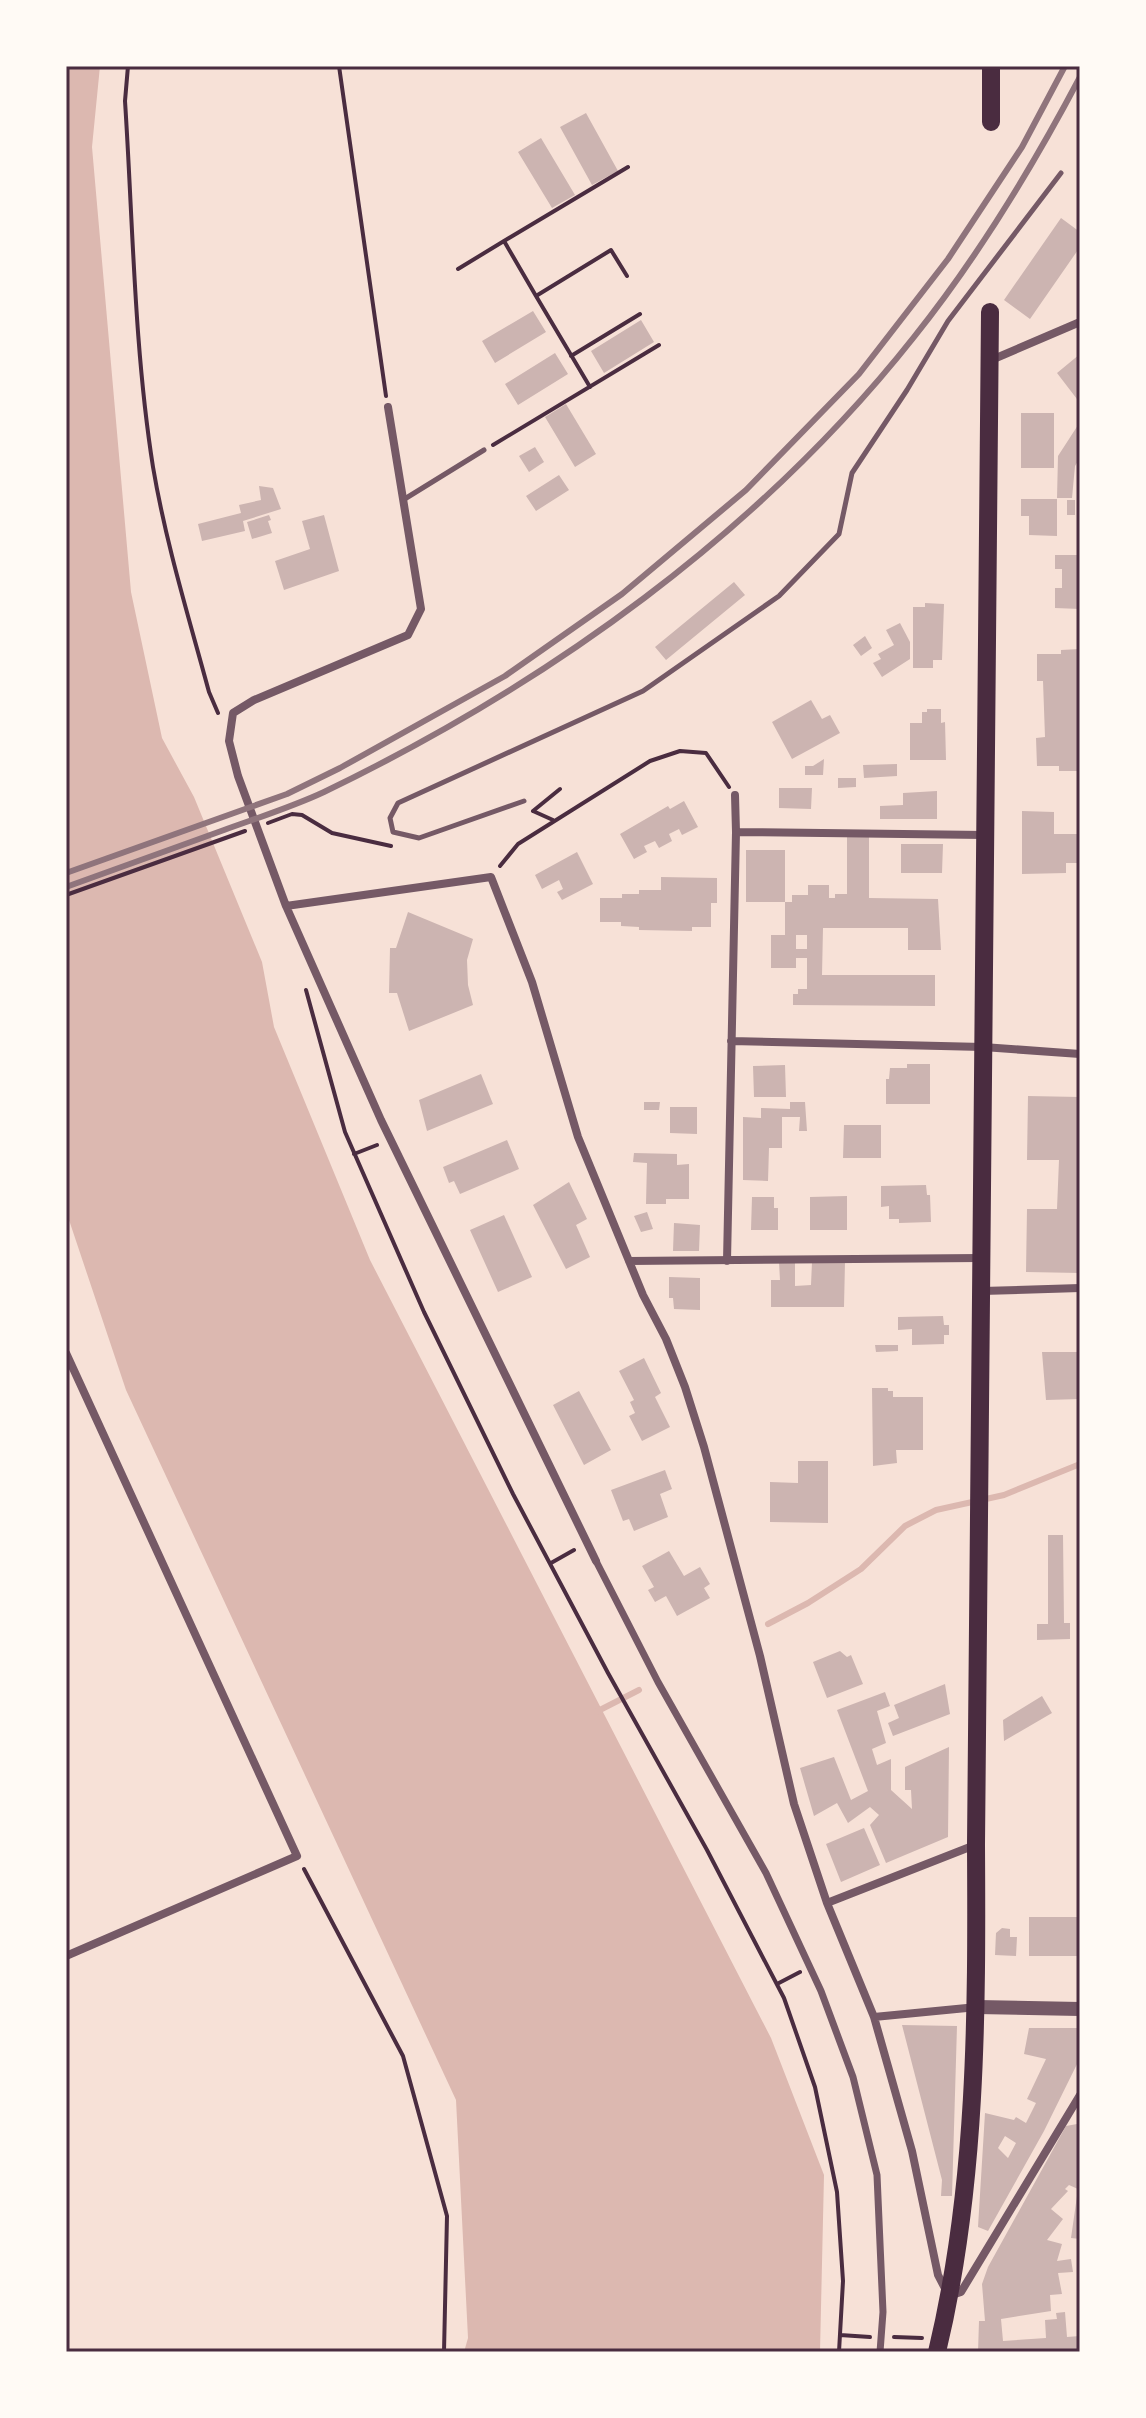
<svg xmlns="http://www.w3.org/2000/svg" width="1146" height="2418" font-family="Helvetica,sans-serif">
<rect width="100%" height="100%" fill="#f7e1d7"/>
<path fill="#dcb8b0" d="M66,66H100L92,147L131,592L162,738L194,797L262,962L274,1027L370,1260L771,2038L824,2175L820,2352H464L468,2338L456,2100L126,1390L66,1211Z"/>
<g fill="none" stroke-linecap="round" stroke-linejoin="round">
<path stroke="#dcb8b0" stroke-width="6" d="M768,1624L808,1603L861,1569L905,1526L936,1510L1004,1495L1080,1464
M596,1712L639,1690"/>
</g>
<path fill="#ccb4b1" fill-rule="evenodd" d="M586,113L618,171L592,185L560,127Z
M541,138L575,195L552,208L518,152Z
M1061,218L1080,232V247L1030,319L1004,300Z
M533,311L546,332L495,363L482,341Z
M641,320L654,342L604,373L591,351Z
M555,353L568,374L518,405L505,384Z
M1080,354V403L1057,373Z
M566,404L596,454L575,467L545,417Z
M1021,413H1054V468H1021Z
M1080,422V458L1075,466L1072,498H1057L1058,456Z
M535,447L544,462L529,472L519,456Z
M559,475L569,490L536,511L526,496Z
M259,486L273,488L281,509L243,521L245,531L202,541L198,524L241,513L239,505L261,500Z
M1021,499H1057V536L1029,535V516H1021Z
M1067,500H1075V515H1067Z
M269,515L271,520L268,521L272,533L252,539L247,522Z
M324,515L339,571L284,590L275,561L310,549L302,521Z
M1055,555H1080V609L1055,608V588H1062V569H1055Z
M734,582L745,595L666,660L655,647Z
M925,603L944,604L942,660H933V668H913V607H925Z
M900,623L910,642V659L882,677L873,663L881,659L878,654L894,645L886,630Z
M865,636L872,648L861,656L853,645Z
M1080,649V682H1078L1080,771H1059V766H1037L1036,738L1045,737L1043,681H1037V654H1061V650Z
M811,700L822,719L830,715L840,733L792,759L772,722Z
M927,709H941V723L945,722L946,760H910V723H922V712H927Z
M824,759L823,775H805V766H813Z
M897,764V776L864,778L863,765Z
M838,778H856V787L838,788Z
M779,788H812L811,809L779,808Z
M937,791V819H880V806L903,805V793Z
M684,801L698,827L682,835L679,829L669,834L672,841L659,848L655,841L644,846L647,852L634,859L620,834L668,806L670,809Z
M1022,811L1054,812V834H1080V863H1066V873L1022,874Z
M847,836H869V898L938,899L941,950H908V928H823L822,975H935V1006L793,1005V994H798V989H807V958H796V968H771V935H785V902H792V895H808V885H829V898H835V894H847ZM796,935H807V949H796Z
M901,844H943L942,873H901Z
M746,850H785V902H746Z
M577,852L593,884L562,900L557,892L563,889L559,880L542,889L535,875Z
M661,877L717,878V903H711V927H692V931L639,930V927L621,926V922H600V898H622V894H639V890H661Z
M408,912L473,939L467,960L468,985L473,1005L409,1031L397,993H389L390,948H396Z
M907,1064H930V1104H886V1079H889L890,1068H907Z
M785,1065L786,1097H754L753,1066Z
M481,1074L493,1104L427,1131L419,1100Z
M1028,1096L1080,1097V1273L1026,1272L1027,1209H1057L1059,1160H1027Z
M644,1102H660L659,1110H644Z
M790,1102H805L807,1131H799L800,1117H782V1148H769L768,1181L743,1180V1117L761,1118V1108L790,1109Z
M670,1107H697V1134L670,1133Z
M844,1125H881V1158H843Z
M507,1140L519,1169L460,1194L454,1181L449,1183L443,1167Z
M634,1153L677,1154V1165L689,1164V1199H666V1204H646L647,1163L633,1162Z
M569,1182L587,1219L576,1225L590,1257L566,1269L533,1205Z
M926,1185L927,1195H930L931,1222L899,1223V1219H889V1206L881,1207V1186Z
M847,1196V1230H810V1197Z
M752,1197H774V1208H778V1230H751Z
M647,1212L653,1229L641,1232L634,1216Z
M504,1215L532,1277L498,1292L470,1230Z
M674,1223L700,1225L699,1251H673Z
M779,1262H795V1286L811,1285L812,1262H845L844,1307H771V1280H780Z
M669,1277L700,1278V1310L674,1309L673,1298H669Z
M943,1316L944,1325H949V1335H944V1344L912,1345V1329L898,1330V1317Z
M875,1345H898V1351L876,1352Z
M1042,1352H1080V1399L1046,1400Z
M644,1358L661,1393L655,1397L670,1427L642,1441L629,1416L635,1413L630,1402L634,1400L619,1371Z
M872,1388H888V1391H893V1397H923V1450H896L897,1463L873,1466Z
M579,1391L611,1450L584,1465L553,1405Z
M798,1461H828V1523L770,1522V1482L798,1483Z
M665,1470L672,1489L660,1494L668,1517L634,1531L629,1519L623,1521L611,1490Z
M1048,1535H1063L1064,1623H1070V1639L1037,1640V1624H1048Z
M669,1551L684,1576L700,1567L710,1584L704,1588L710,1598L677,1616L666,1596L655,1602L648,1590L654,1587L642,1566Z
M840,1651L847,1657L851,1655L863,1684L827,1698L813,1662Z
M945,1684L950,1714L893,1736L888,1723L899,1718L894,1705Z
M885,1692L890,1706L877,1711L886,1743L872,1749L877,1765L891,1759V1790L912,1809L911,1790H905V1767L949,1747L948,1837L886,1863L870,1825L879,1815L870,1807L848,1823L837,1803L814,1816L800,1768L834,1757L851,1800L868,1791L837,1710Z
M1042,1696L1052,1713L1004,1741L1003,1720Z
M864,1828L880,1865L841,1882L826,1844Z
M1029,1917H1080V1956H1029Z
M1002,1928L1010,1929V1937H1017L1016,1956L995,1955L996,1933Z
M902,2025L957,2026L952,2196H941L942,2180Z
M1029,2028H1080V2058L1044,2131L988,2231L978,2227L985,2113L1014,2120L1016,2117L1026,2123L1036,2103L1027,2099L1046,2059L1024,2054ZM1005,2136L1016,2143L1008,2158L998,2148Z
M1077,2124L1080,2128V2239L1071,2238L1078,2189L1069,2185L1065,2189L1068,2191L1051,2209L1063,2219L1047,2240L1062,2244L1057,2261L1071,2259L1073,2272L1058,2273L1062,2294L1050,2295L1051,2311L1001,2319L1003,2341L1046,2338L1045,2320L1057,2319L1056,2313L1065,2312L1067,2337L1080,2336V2352H978L979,2321H985L982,2284L988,2267L1066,2126Z"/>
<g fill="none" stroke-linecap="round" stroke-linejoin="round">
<path stroke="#4a2c40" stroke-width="4" d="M128,66L125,101C133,223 134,347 153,467C166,544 189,618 209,692L218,713
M339,66L386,396
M458,269L504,241
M536,296L504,241L628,167
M571,356L640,314
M590,387L536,296L611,250L627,276
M493,445L659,345
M533,811L560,789
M533,811L553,820
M268,823L292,814L302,815L332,833L391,846
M500,866L518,844L650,761L680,751L706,753L729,787
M66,895L245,831
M306,990L345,1132L424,1312L513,1494L608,1673L707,1850L784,1998L815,2087L837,2192L843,2281L839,2352
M354,1154L377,1145
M551,1563L574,1550
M304,1869L403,2056L447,2216L444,2352
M777,1984L800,1972
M840,2335L870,2337
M894,2337L922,2338"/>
<path stroke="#755966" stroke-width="5" d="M403,500L484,450
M524,801L419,838L393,832L390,818L398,803L643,691L779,596L839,534L852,473L907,390L948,321L1061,173"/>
<path stroke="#755966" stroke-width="7" d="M596,1561L658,1682L766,1873L821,1991L853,2077L877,2175L883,2312L880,2352"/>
<path stroke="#755966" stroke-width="8" d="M989,361L1080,322
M388,407L421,609L408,635L254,700L233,713L229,741L238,776L286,906L381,1120L596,1561
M736,832L984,835
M286,906L491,877L532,982L578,1137L643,1295L666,1339L685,1387L704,1447L760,1656L794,1804L827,1903L874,2017L912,2151L938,2275L949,2296L961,2292L1080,2095
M731,1041L983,1047L1080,1054
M629,1261L980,1258
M727,1261L736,832L735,795
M982,1291L1080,1288
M66,1353L297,1856L66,1956
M827,1903L975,1845
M874,2017L977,2007"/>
<path stroke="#755966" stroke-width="14" d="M977,2007L1080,2009"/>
<path stroke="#4a2c40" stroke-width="18" d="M991,122V66
M937,2352C977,2186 977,2014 976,1845L990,312"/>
<path stroke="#8f747c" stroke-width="6" d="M66,873L287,794L340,768L505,676L622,594L746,490L859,374L948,259L1022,147L1065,66
M66,887C119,868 171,849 224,830C257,818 292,807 324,792C548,684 759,533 914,337C978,257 1032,168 1080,77"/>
</g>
<rect width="1146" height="2418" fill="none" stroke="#fffaf5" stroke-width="136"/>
<rect x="68" y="68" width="1010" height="2282" fill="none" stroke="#4a2c40" stroke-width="3"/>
</svg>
